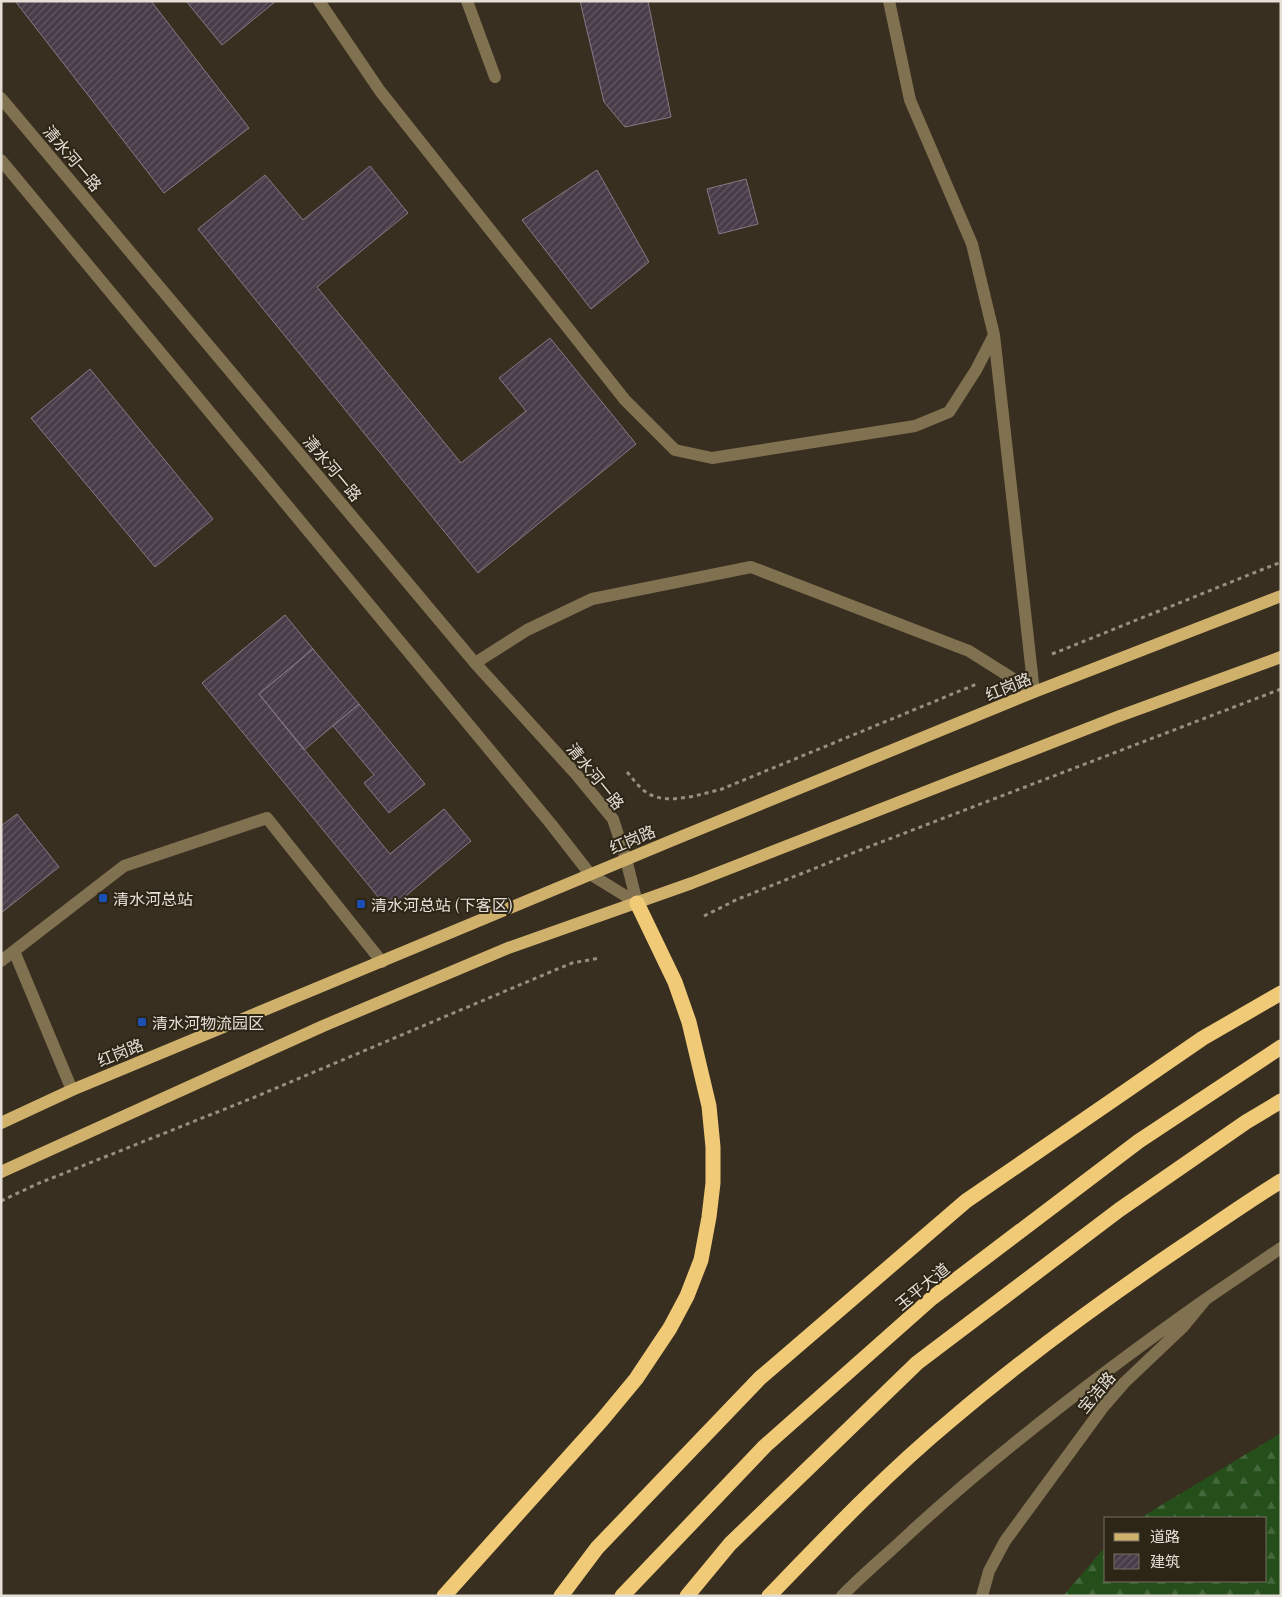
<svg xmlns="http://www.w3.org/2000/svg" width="1282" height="1597" font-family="'Playfair Display','Noto Sans SC',serif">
<defs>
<pattern id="forest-firs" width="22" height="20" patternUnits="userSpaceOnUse" patternTransform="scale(1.25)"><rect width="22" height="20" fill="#244f1b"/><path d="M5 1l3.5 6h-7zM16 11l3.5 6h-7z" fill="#44683b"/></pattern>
<pattern id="building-hatch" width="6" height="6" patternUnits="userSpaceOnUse" patternTransform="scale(1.25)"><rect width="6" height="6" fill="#493c49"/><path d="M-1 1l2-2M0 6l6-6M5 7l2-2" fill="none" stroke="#635862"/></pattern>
</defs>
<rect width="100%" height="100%" fill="#382f20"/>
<path fill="url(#forest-firs)" d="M1281,1433V1596H1063L1106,1546V1581H1266V1518H1140Z"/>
<path fill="url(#building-hatch)" stroke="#877887" d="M15,1H151L249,128L164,193Z
M186,1H276L222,45Z
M580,1H648L671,117L625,127L604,102Z
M370,166L408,213L317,287L461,463L526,411L499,378L550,338L636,444L478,573L198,229L265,175L303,220Z
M597,170L649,262L591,309L522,220Z
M746,179L758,224L719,234L707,189Z
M90,369L213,519L155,567L31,418Z
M285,615L313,649L259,694L390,854L444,809L471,841L389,910L202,683Z
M313,649L359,704L304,750L259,694Z
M359,704L425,784L389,813L364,783L374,775L333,726Z
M17,814L59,867L1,913V826Z"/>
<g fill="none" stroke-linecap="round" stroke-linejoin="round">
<path stroke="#978f83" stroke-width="3" stroke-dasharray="4 4" stroke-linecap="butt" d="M1052,654L1281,562
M627,772C634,780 640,789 649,794C669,805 702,794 722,789L979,683
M704,916L738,899L863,849L1281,689
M1,1201L37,1184L255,1097L548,973L572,963L600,958"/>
<path stroke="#807151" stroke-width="12" d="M319,1L380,91L625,400L675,450L712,458L915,426L949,412L976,370L994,335
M467,1L495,77
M889,1L910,100L972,244L994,335L1034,692
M1,98L475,663L575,773L613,819L626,859L637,903
M1,160L551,824L590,874L637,903
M475,663L527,630L592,599L751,567L969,651L1034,692
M14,951L72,1090
M1,961L124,866L267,818L382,962
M842,1596C864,1573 889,1553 912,1531C1004,1447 1104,1371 1206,1299
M982,1596L989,1571L1005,1541L1104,1406L1124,1383L1183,1327L1206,1299L1281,1248"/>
<path stroke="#d0b16c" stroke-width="12" d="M1,1123L72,1090L673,840L1034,692L1281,596
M1,1172L323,1026L508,948L692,883L1117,717L1281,657"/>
<path stroke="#f0ca76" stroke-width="15" d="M444,1596L602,1420L636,1379L670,1328L687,1296L701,1260L709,1217L713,1183V1147L709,1106L689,1022L675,982L637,903
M561,1596L597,1548L760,1378L966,1201L1203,1038L1281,993
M622,1596L765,1446L932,1298L1139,1141L1281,1047
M687,1596L730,1544L917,1363L1119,1210L1246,1122L1281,1101
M769,1596C828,1535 886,1474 951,1420C1025,1357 1103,1300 1183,1246C1216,1224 1248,1201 1281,1181"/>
</g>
<g fill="#1a4fb4" stroke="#2d2516" stroke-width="2">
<rect x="98" y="893" width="10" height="10" rx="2.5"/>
<rect x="356" y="899" width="10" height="10" rx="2.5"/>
<rect x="137" y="1017" width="10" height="10" rx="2.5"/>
</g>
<g text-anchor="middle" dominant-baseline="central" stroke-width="4" stroke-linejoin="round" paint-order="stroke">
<g font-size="16" fill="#e5dfd5" stroke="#2d2516">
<text transform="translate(73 158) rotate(50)">清水河一路</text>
<text transform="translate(333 468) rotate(50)">清水河一路</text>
<text transform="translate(1008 686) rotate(-22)">红岗路</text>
<text transform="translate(596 776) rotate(51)">清水河一路</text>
<text transform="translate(632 839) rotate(-23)">红岗路</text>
<text transform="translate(120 1052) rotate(-22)">红岗路</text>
<text transform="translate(922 1286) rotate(-39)">玉平大道</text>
<text transform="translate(1096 1392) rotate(-50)">宝洁路</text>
</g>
<g font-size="16" fill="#e5dfd5" stroke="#2d2516" text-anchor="start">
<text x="113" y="898">清水河总站</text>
<text x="371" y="904">清水河总站 (下客区)</text>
<text x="152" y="1022">清水河物流园区</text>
</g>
</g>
<rect width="1282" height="1597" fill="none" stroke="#e5dfd5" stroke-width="5"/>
<rect x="1104" y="1517" width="162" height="65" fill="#2d2516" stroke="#776f62"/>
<rect x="1114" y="1533" width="25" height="8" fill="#d0b16c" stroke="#776f62"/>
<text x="1150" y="1542" font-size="15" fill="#e5dfd5">道路</text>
<rect x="1114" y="1554" width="25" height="15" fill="url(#building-hatch)" stroke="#776f62"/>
<text x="1150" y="1567" font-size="15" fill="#e5dfd5">建筑</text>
</svg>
